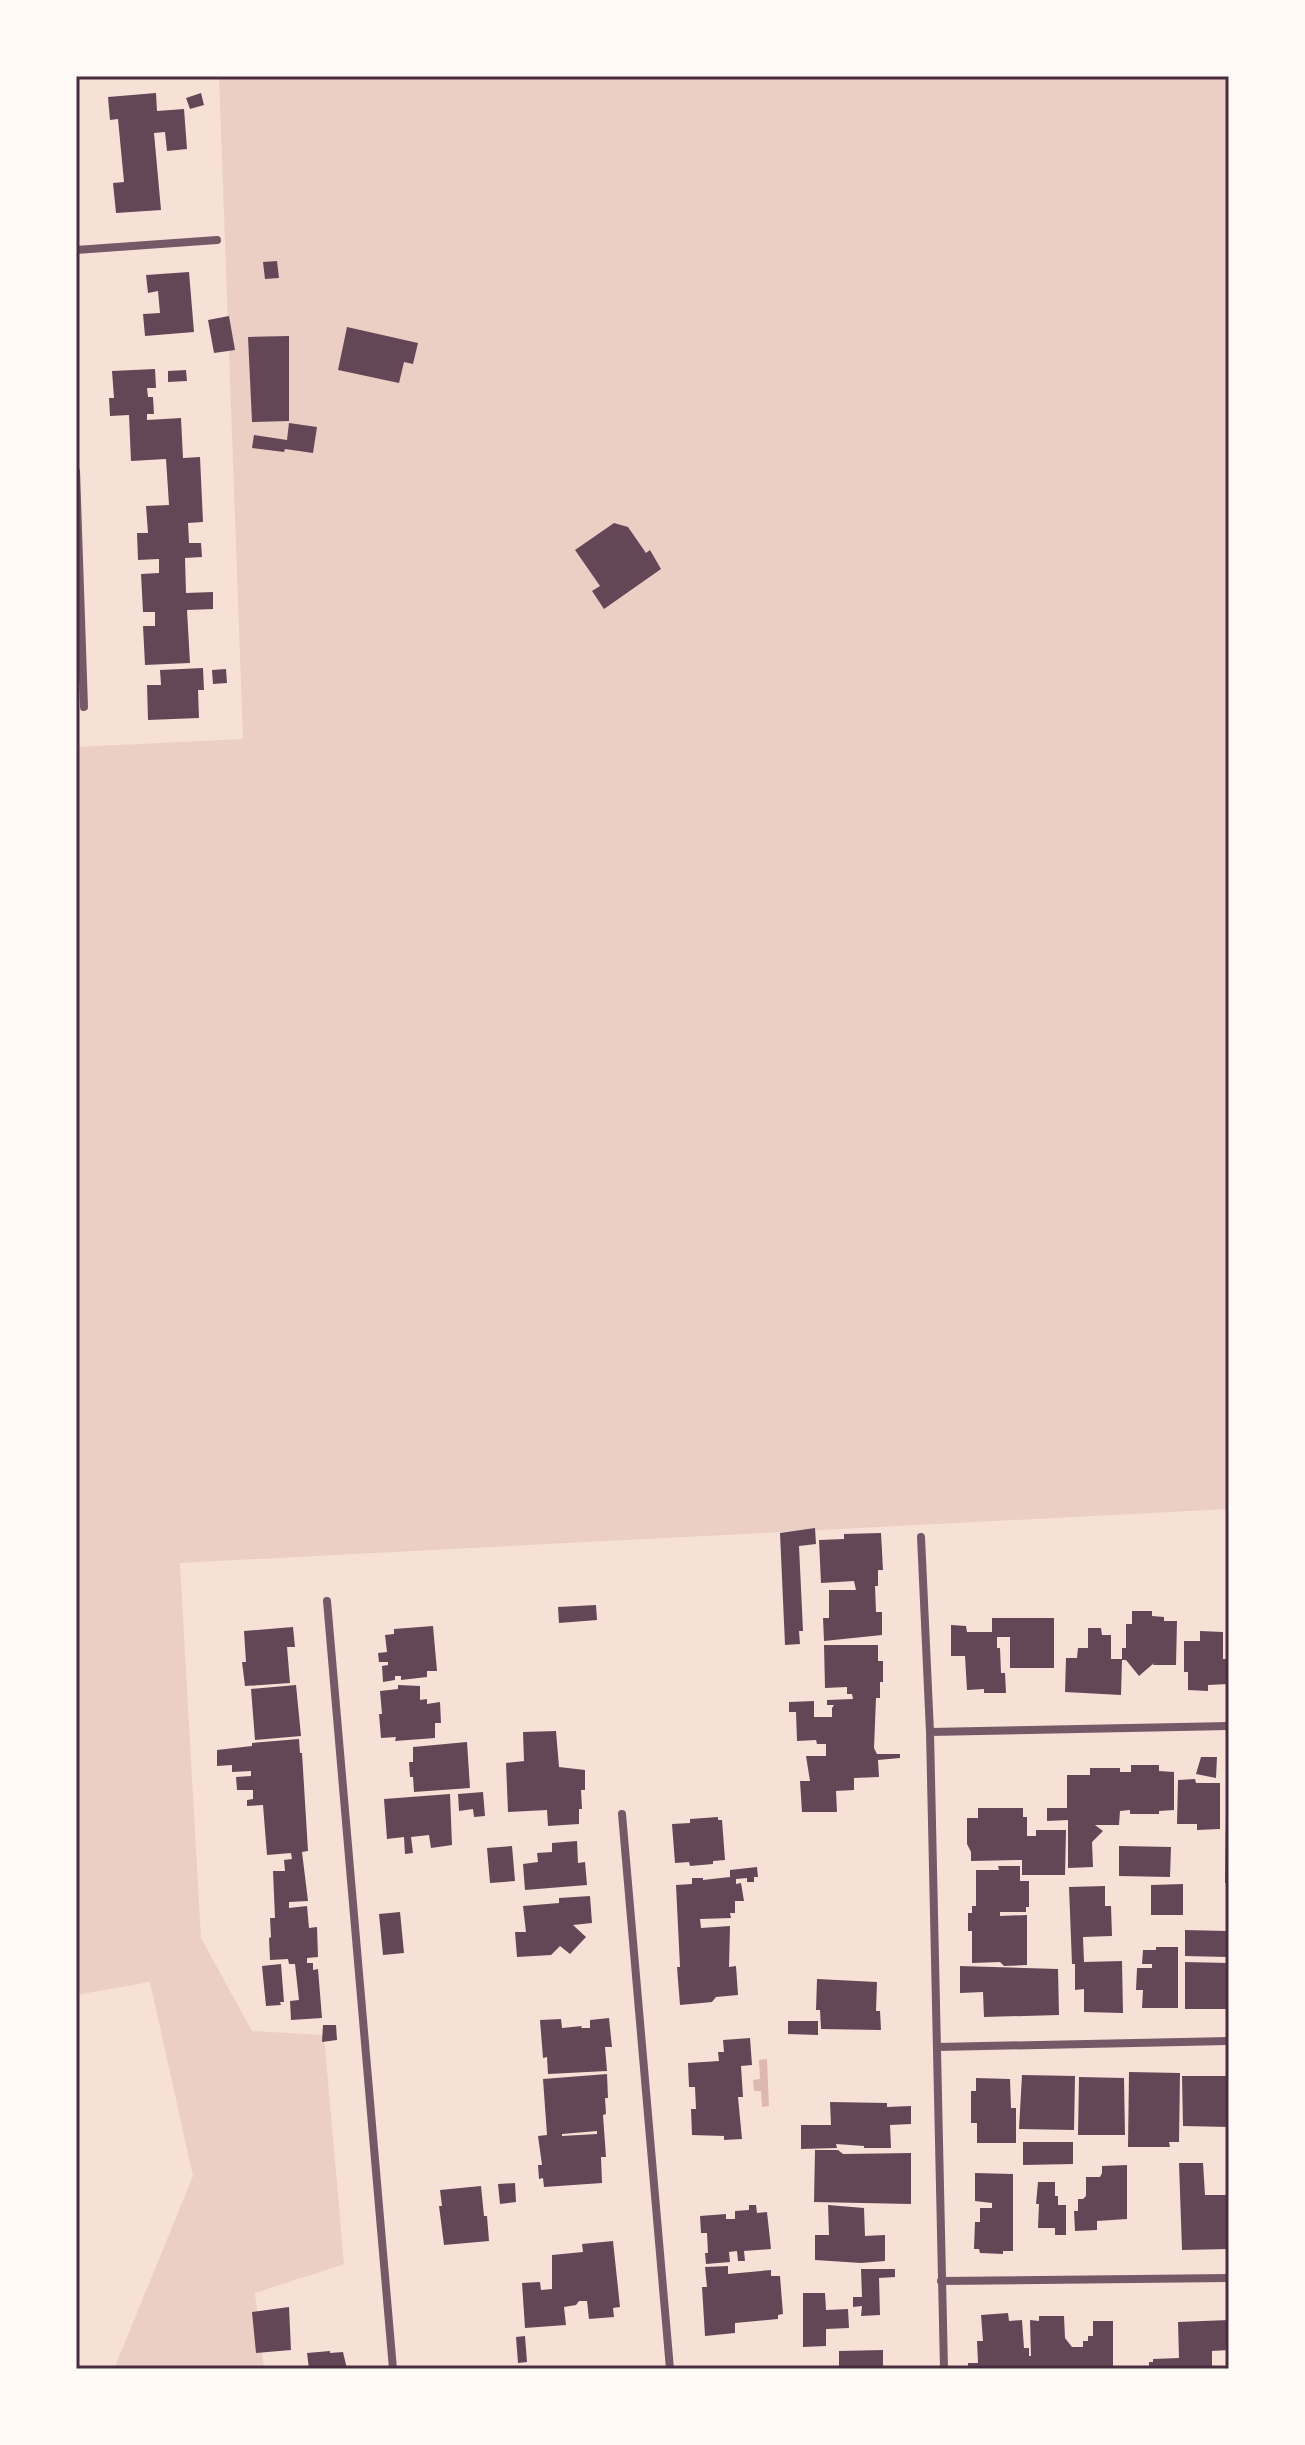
<svg xmlns="http://www.w3.org/2000/svg" width="1305" height="2445" font-family="'Fira Sans Condensed',sans-serif">
<rect width="100%" height="100%" fill="#f7e1d7"/>
<path fill="#ebcfc5" d="M219,76H1229V1509L180,1563L201,1938L252,2031L324,2035L344,2264L255,2293L264,2369H114L193,2176L150,1982L76,1995V747L243,739Z"/>
<path fill="#dcb8b0" d="M767,2059L769,2106L762,2107L761,2091H754L753,2080L760,2079L759,2060Z"/>
<path fill="#644757" fill-rule="evenodd" d="M156,93L157,111L184,109L187,149L167,151L165,132L154,133L161,210L116,213L113,183L124,182L118,119L110,120L108,97Z
M201,93L204,105L190,109L186,98Z
M277,261L279,278L265,279L263,262Z
M189,272L194,332L145,336L143,314L160,313L158,291L148,293L146,275Z
M229,316L235,350L214,353L208,320Z
M347,327L418,343L413,364L404,362L399,383L338,370Z
M289,336V421L252,422L248,337Z
M155,369L156,388H147L148,397H153L154,414H147V420L181,418L183,458L200,457L203,522L188,523L189,543H201L202,557L185,558L186,593L213,592V609L187,610L190,663L145,665L143,626H155V612H143L141,574L159,573V559L138,560L137,533H148L146,506L169,505L166,459L131,461L129,415L110,416L109,398H114L112,371Z
M186,370L187,381L168,382V371Z
M289,423L317,427L313,453L285,449L284,452L252,448L254,435L287,440Z
M614,523L628,527L646,553L650,550L661,569L604,609L592,591L600,586L575,550Z
M203,668L204,690H198L199,718L148,720L147,685H161L160,670Z
M226,669L227,683L213,684L212,670Z
M815,1528L816,1544L799,1546L803,1631H799L800,1644L785,1645L780,1533Z
M881,1533L883,1570H878V1586H875L876,1612H882V1635L824,1641L823,1618H829V1590H856L854,1581L821,1583L819,1540L844,1539V1534Z
M596,1605L597,1620L559,1623L558,1607Z
M1132,1611H1152V1616L1164,1617V1621H1177L1176,1665H1153L1154,1663L1139,1676L1126,1660H1122L1121,1695L1065,1692L1066,1658H1077L1078,1648H1088V1628H1101L1102,1635H1111V1659H1122V1648H1126V1624H1132Z
M992,1618H1054V1668H1010V1637H997V1648H1000L1001,1673H1005L1006,1693H984V1689L967,1690L965,1656H951V1625L966,1626L967,1632H992Z
M433,1626L437,1671H427V1677L401,1680V1676H395V1680L383,1682L382,1666L388,1665V1662H379L378,1653L387,1652L385,1635L394,1634V1629Z
M293,1627L295,1647H287L290,1683L245,1686L242,1662H246L244,1631Z
M1200,1631L1223,1632V1659H1229L1228,1684L1208,1685V1691L1188,1690V1672H1184V1641H1200Z
M824,1645H878V1661H883V1682H880V1698H876L874,1748L877,1754H900V1758L878,1760L879,1777L854,1778V1790L836,1791L837,1812H802L800,1781H810L806,1756H826V1744H817L816,1740L797,1741L796,1712H789V1702L814,1701V1717H832V1708L834,1705H827V1700L853,1699L852,1694H847V1687L825,1688Z
M296,1685L301,1736L255,1740L251,1689Z
M398,1685L420,1686V1700L427,1699V1704L440,1702L441,1723H435V1738L395,1741L396,1737L381,1738L379,1714H382L380,1691L398,1689Z
M556,1731L559,1767L585,1770V1790H581L582,1809H579V1824L548,1826L547,1810L508,1812L506,1763L524,1761L523,1732Z
M299,1739L300,1753H302L308,1851L302,1852L308,1901L289,1902V1908L307,1906L309,1928L317,1927L318,1957L307,1958V1963H313V1970L318,1969L322,2018L291,2020L290,2001L299,2000L295,1964H289L288,1959L270,1960L269,1938L271,1937L270,1918H275L273,1871H285L284,1860L292,1859L291,1853L267,1855L263,1805L247,1806V1800L253,1799V1790H237L236,1777L251,1776V1771L232,1772V1765L217,1766V1750L252,1746V1743Z
M467,1742L470,1788L414,1792L413,1777H410L409,1762H413V1747Z
M1201,1757H1217L1216,1778L1196,1774Z
M1131,1765H1159V1771L1174,1772V1810L1159,1811V1814H1130V1810L1120,1811L1119,1825H1095L1103,1831L1092,1842L1093,1867L1068,1868V1820L1047,1821V1808H1067V1775H1090V1768H1120V1772H1131Z
M1195,1779L1196,1783H1220V1829L1197,1830V1824H1177L1178,1780Z
M483,1792L485,1816L474,1817L473,1809L459,1811L458,1794Z
M450,1794L452,1845L431,1848L429,1835L411,1837L413,1853L405,1854L404,1837L387,1839L384,1799Z
M978,1808H1023V1817H1027V1836H1036V1830H1066L1065,1875H1022V1860L971,1861V1852L967,1844V1818H978Z
M1226,1815H1229V1883H1225Z
M718,1817V1820H722L725,1860L713,1861V1864L690,1866L689,1862L675,1863L672,1824L690,1823V1819Z
M577,1841L578,1863L585,1862L587,1885L525,1890L523,1864L538,1862L537,1853L552,1852V1843Z
M512,1846L515,1881L490,1883L487,1848Z
M1119,1846L1171,1847L1170,1877L1119,1876Z
M998,1866H1020V1881H1029V1907H1026V1912H1000V1916L1027,1915V1965L1004,1966L1000,1962L972,1963V1931H968V1913H972V1906H976V1870H999Z
M757,1867L758,1877H754V1882H747V1878L736,1879V1884L741,1883L744,1901H735V1913H730L731,1918L700,1919L701,1928L730,1926L729,1967L736,1966L738,1995L716,1997L712,2002L680,2005L677,1967H680L676,1885L692,1884V1878H703V1880L730,1877V1870Z
M1183,1884V1915H1151V1885Z
M1105,1886V1906H1111L1112,1936L1083,1937L1084,1962L1122,1961L1123,2013L1084,2012V1989L1075,1990V1964H1072L1069,1887Z
M590,1896L592,1923L573,1925L586,1937L570,1954L560,1946L551,1955L517,1957L515,1932H526L523,1906L559,1903V1898Z
M400,1912L404,1953L383,1955L379,1914Z
M1185,1930L1227,1931V1957L1185,1956Z
M1156,1947H1178V2008H1142L1143,1990H1136L1137,1968H1152V1964H1142L1143,1950H1156Z
M1185,1962L1229,1963V2009H1185Z
M281,1964L284,2002H280L281,2005L266,2006L262,1966Z
M960,1966L1058,1969L1059,2015L984,2017L983,1992L960,1993Z
M817,1979L877,1982L876,2011H880L881,2030L821,2029L820,2010H816Z
M609,2018L612,2047H605L607,2071L548,2074L547,2057L543,2058L540,2020L561,2019L562,2028L582,2026L581,2028H590V2020Z
M788,2021H818V2035L788,2034Z
M323,2025H336L337,2040L322,2042Z
M750,2038L752,2065L741,2066L743,2097H738L742,2139L724,2140V2136L692,2135L691,2109H696L695,2087H689L688,2063L719,2061L718,2052H724L723,2040Z
M1129,2072L1180,2073L1179,2142H1169L1170,2147H1128Z
M607,2074L608,2098H605L606,2114L603,2115L606,2157H601L602,2183L544,2187L543,2178L539,2179L538,2165H542L538,2136L547,2135L543,2079ZM597,2131V2134L562,2136V2134Z
M1022,2075L1075,2076L1074,2130L1019,2129Z
M1182,2076H1228L1229,2127L1183,2126Z
M1079,2077L1124,2078L1125,2135H1078Z
M976,2078L1010,2079L1011,2108H1016V2143H977V2123H971V2091H976Z
M830,2102L887,2103V2107L911,2106V2124L890,2125L891,2148H864V2146L836,2144L837,2148L801,2149V2125H831Z
M1023,2142H1073V2164L1023,2165Z
M815,2150H838L843,2154L911,2153V2204L814,2202Z
M1179,2163H1203L1205,2195H1226L1228,2249L1182,2250Z
M1127,2165V2219L1097,2221V2230L1075,2231L1074,2211H1078V2199H1083L1086,2196V2177H1100L1102,2173V2166Z
M975,2173L1013,2174V2251H1003V2254L980,2253L979,2249H974L975,2222H980V2208H992V2203L975,2201Z
M1038,2182H1055V2196H1058V2205H1066V2235H1055V2228H1038L1039,2204H1036Z
M515,2183L516,2202L500,2204L498,2184Z
M481,2186L484,2216H487L489,2241L444,2245L439,2206H442L440,2190Z
M749,2205H756L757,2213L767,2212L771,2249L744,2251L745,2261H738L737,2251L729,2252L730,2262L706,2264L705,2253H708L707,2233H701L700,2216L726,2214V2219H735V2211L749,2210Z
M828,2205L864,2208L865,2236L885,2235V2261L861,2263L815,2260V2235H829Z
M613,2241L620,2307L613,2308L614,2317L589,2319L587,2301H579L576,2305L564,2307L566,2325L525,2328L522,2283L540,2282L541,2290L552,2289V2255L583,2252L582,2244Z
M728,2266V2274L771,2270V2276H780L783,2314L778,2315V2319L735,2323V2333L705,2336L702,2287H707L705,2267Z
M861,2269H895V2277L879,2278L880,2315L861,2316L862,2306L853,2307V2297H862Z
M803,2293H825L826,2310L848,2309L849,2328L826,2329V2346L803,2347Z
M289,2307L291,2350L256,2353L252,2312Z
M1008,2313L1009,2321L1022,2320L1024,2348H1029V2356H1031L1030,2320L1039,2321V2316H1064L1065,2338L1072,2347H1083V2341H1088V2336H1093V2321H1113V2369H968V2363H978L977,2341H983L981,2315Z
M1229,2320V2350L1212,2351V2369H1149V2362H1153V2359L1179,2358L1178,2322Z
M525,2336L527,2362L518,2363L516,2337Z
M883,2350V2369H839V2351Z
M330,2351V2353L343,2352L347,2369H309L307,2353Z"/>
<g fill="none" stroke-linecap="round" stroke-linejoin="round">
<path stroke="#755966" stroke-width="8" d="M76,250L217,240
M76,471L84,707
M921,1537L930,1732L944,2369
M327,1601L393,2369
M930,1732L1229,1726
M622,1814L670,2369
M938,2047L1229,2041
M941,2281L1229,2278"/>
</g>
<rect width="1305" height="2445" fill="none" stroke="#fffaf5" stroke-width="156"/>
<rect x="78" y="78" width="1149" height="2289" fill="none" stroke="#4a2c40" stroke-width="3"/>
</svg>
